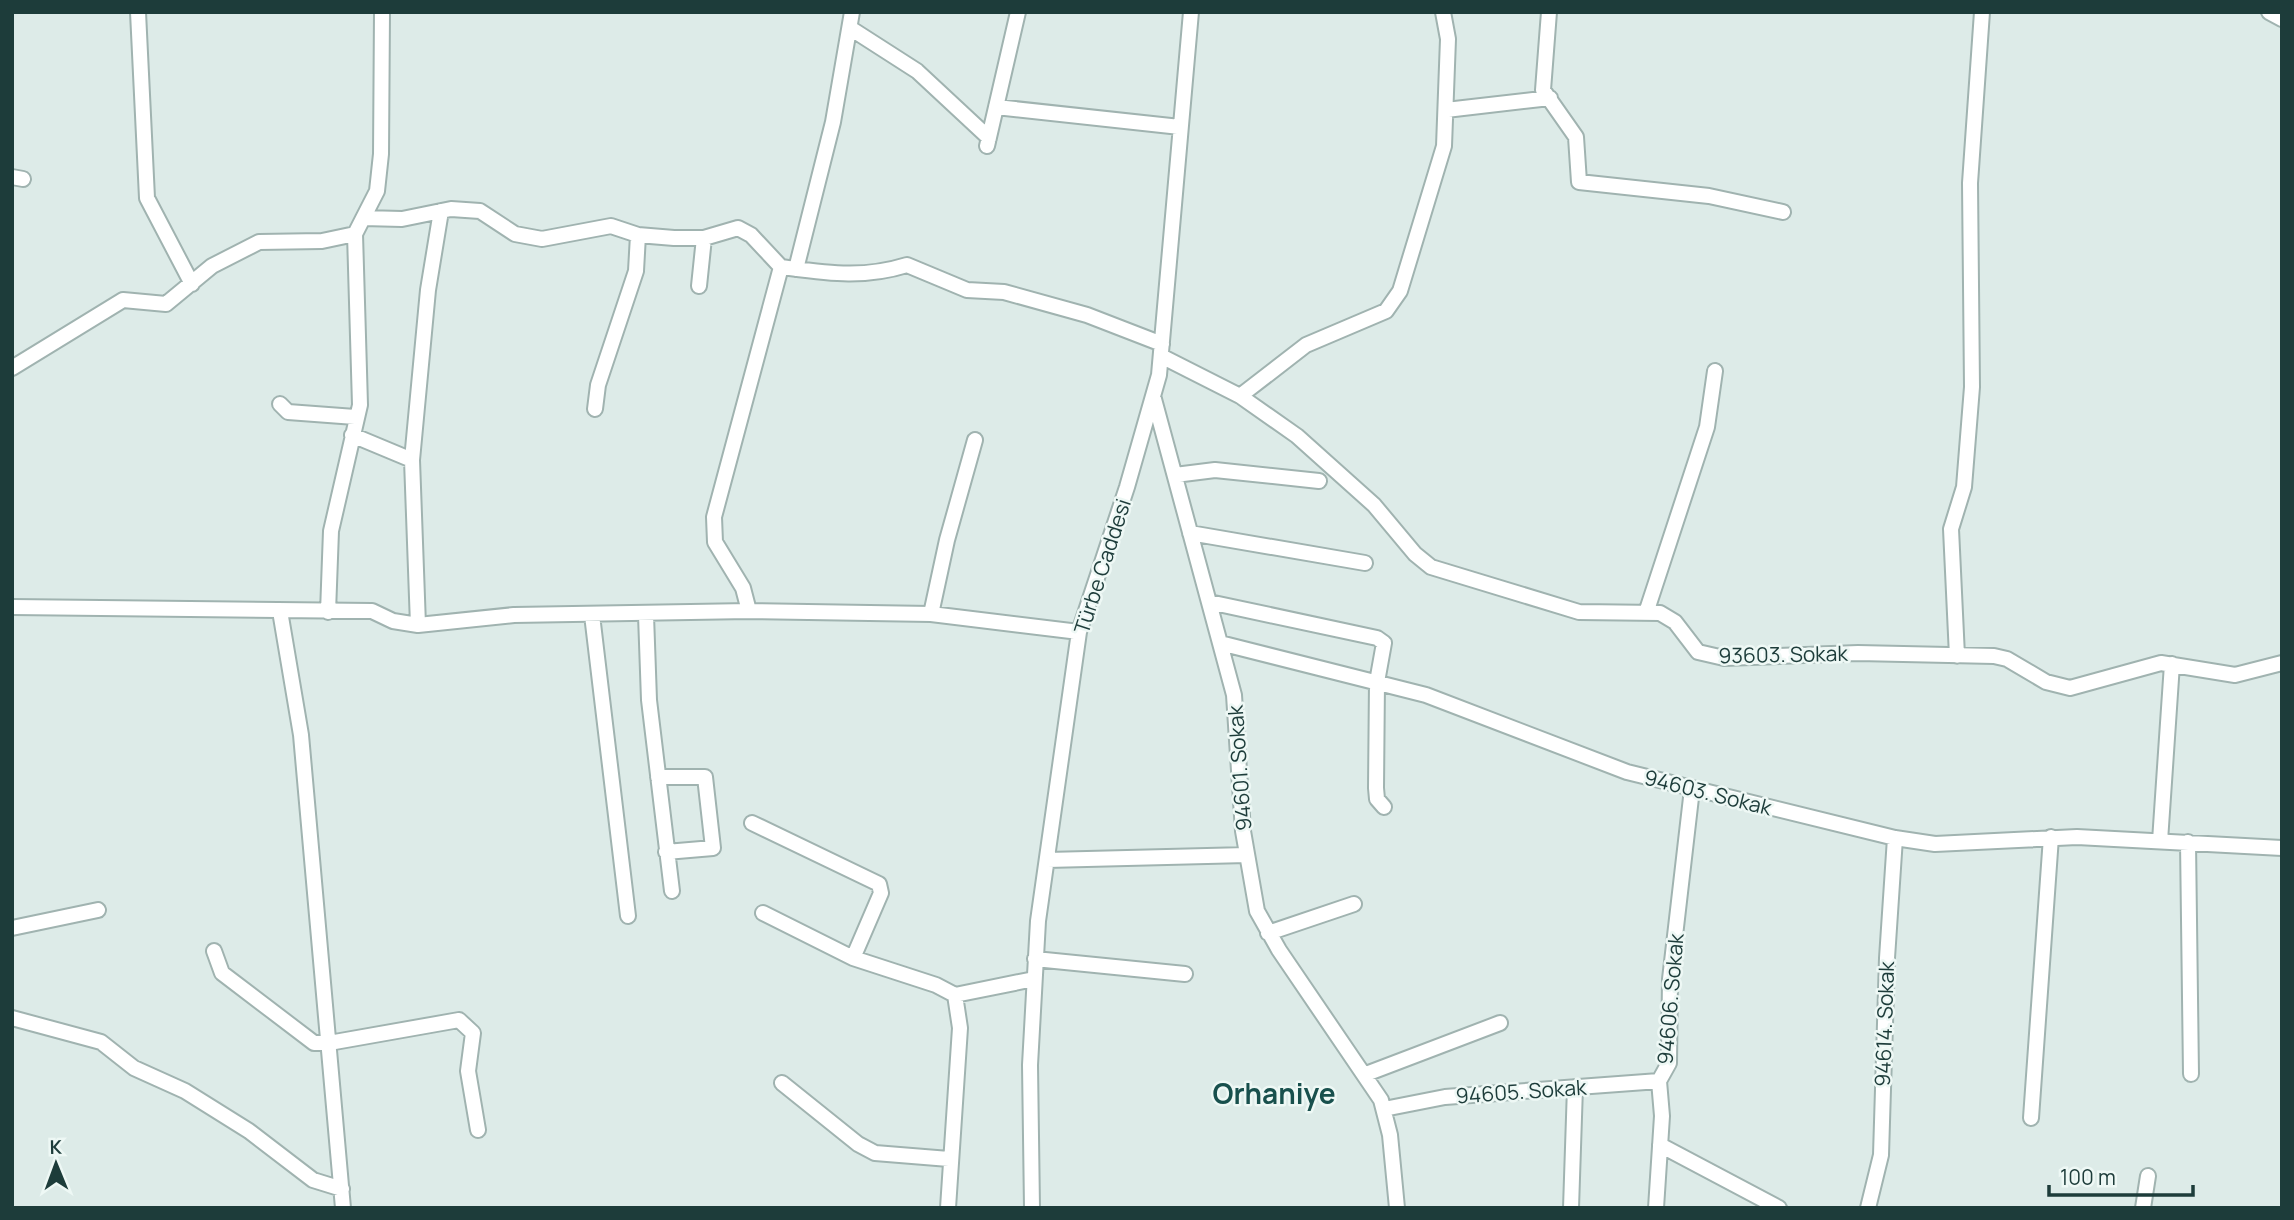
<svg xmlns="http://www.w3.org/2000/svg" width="2294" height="1220" font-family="Manrope,sans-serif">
<rect width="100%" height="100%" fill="#ddebe8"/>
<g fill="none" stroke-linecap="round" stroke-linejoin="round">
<g stroke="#a0b3b0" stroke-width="18">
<path id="minor" d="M138,12L147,198L192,284
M1549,12L1543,90L1576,137L1579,182L1709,196L1783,212
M2269,12L2282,19
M850,28L917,71L989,138
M996,107L1180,127
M1446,110L1550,98
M987,146L1018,12
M12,177L23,179
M363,218L402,219L451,209L480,211L515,234L542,239L611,226L638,235L674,238H704L738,228L751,235L781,267C827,273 862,279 907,265L967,290L1004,292L1087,315L1162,344
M796,269L833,122L852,12
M699,286L704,238
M1161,356L1240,396L1297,436L1374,505L1415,554L1431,567L1579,612L1660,613L1675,622L1698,652L1724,658L1858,653L1994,656L2007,659L2046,682L2070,688L2161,663L2235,675L2282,663
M12,368L123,300L166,304L212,266L259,242L322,241L355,234
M1240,396L1306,345L1386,311L1400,291L1444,146L1448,39L1443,12
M1154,399L1234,695L1243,831L1257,911L1279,950L1381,1100L1390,1135L1397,1208
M280,404L288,412L355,417
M595,409L598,385L636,271L638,235
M352,435L412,460
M1175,475L1215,470L1319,481
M1190,533L1365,563
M1209,602L1377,638L1384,643L1377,682L1376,788L1377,799L1384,807
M12,607L372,611L393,621L418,625L514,615L749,611L931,614L1079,632
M280,611L301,735L343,1208
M749,611L743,588L715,542L714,517L781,267
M328,612L331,531L360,405L355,234L377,191L381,154L382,12
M1646,613L1707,427L1715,371
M931,614L947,540L975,440
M592,615L628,916
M646,615L649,700L672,891
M418,625L412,460L428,290L441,211
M1220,643L1426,695L1627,772L1895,838L1935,844L2077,837L2282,848
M1957,656L1951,529L1964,487L1972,387L1970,183L1982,12
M658,777H705L713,848L666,852
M752,823L879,884L881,893L853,958
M2160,841L2172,664
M2188,842L2191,1074
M1047,860L1247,855
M763,913L853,958L936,985L955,995L1034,979
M12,928L98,910
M1268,933L1354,904
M214,951L222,973L314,1043H329L459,1020L473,1033L468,1071L478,1130
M1035,959L1185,974
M12,1018L101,1042L134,1068L185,1091L249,1131L313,1180L342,1189
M1366,1074L1500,1023
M782,1083L858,1144L875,1153L949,1159
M1384,1109L1445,1097L1659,1081
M2031,1118L2051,837
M1660,1145L1779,1208
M948,1208L960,1028L955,995
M1032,1208L1030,1065L1038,921L1079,632L1127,487L1159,375L1191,12
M1571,1208L1575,1087
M1656,1208L1662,1116L1659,1081L1669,1063L1670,979L1692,789
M1868,1208L1881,1155L1887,958L1895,838
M2143,1208L2148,1176"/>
</g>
<use href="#minor" stroke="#fff" stroke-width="14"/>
</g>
<g text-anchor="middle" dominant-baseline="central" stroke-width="5" stroke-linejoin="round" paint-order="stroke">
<g font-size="21" fill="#1d3c3a" stroke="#eef8f5">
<text transform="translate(1102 566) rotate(-72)">Türbe Caddesi</text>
<text transform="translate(1783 654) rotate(-1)">93603. Sokak</text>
<text transform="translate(1239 768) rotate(-94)">94601. Sokak</text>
<text transform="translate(1708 792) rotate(14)">94603. Sokak</text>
<text transform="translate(1670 999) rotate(-85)">94606. Sokak</text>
<text transform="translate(1884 1024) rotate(-88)">94614. Sokak</text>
<text transform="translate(1521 1091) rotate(-4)">94605. Sokak</text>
</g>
<g font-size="28" font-weight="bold" fill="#18504d" stroke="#eef8f5">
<text x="1274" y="1093">Orhaniye</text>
</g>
</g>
<rect width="2294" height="1220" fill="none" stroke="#1d3c3a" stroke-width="28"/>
<g transform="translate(56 1164) rotate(359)" stroke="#eef8f5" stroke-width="5" paint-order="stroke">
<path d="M0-5L12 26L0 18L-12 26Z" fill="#1d3c3a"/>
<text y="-10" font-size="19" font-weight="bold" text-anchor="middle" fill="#1d3c3a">K</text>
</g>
<path d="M2049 1185v10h144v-10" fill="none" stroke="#1d3c3a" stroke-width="3.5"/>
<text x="2060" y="1185" font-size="21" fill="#1d3c3a" stroke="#eef8f5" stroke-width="5" paint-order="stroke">100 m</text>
</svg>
